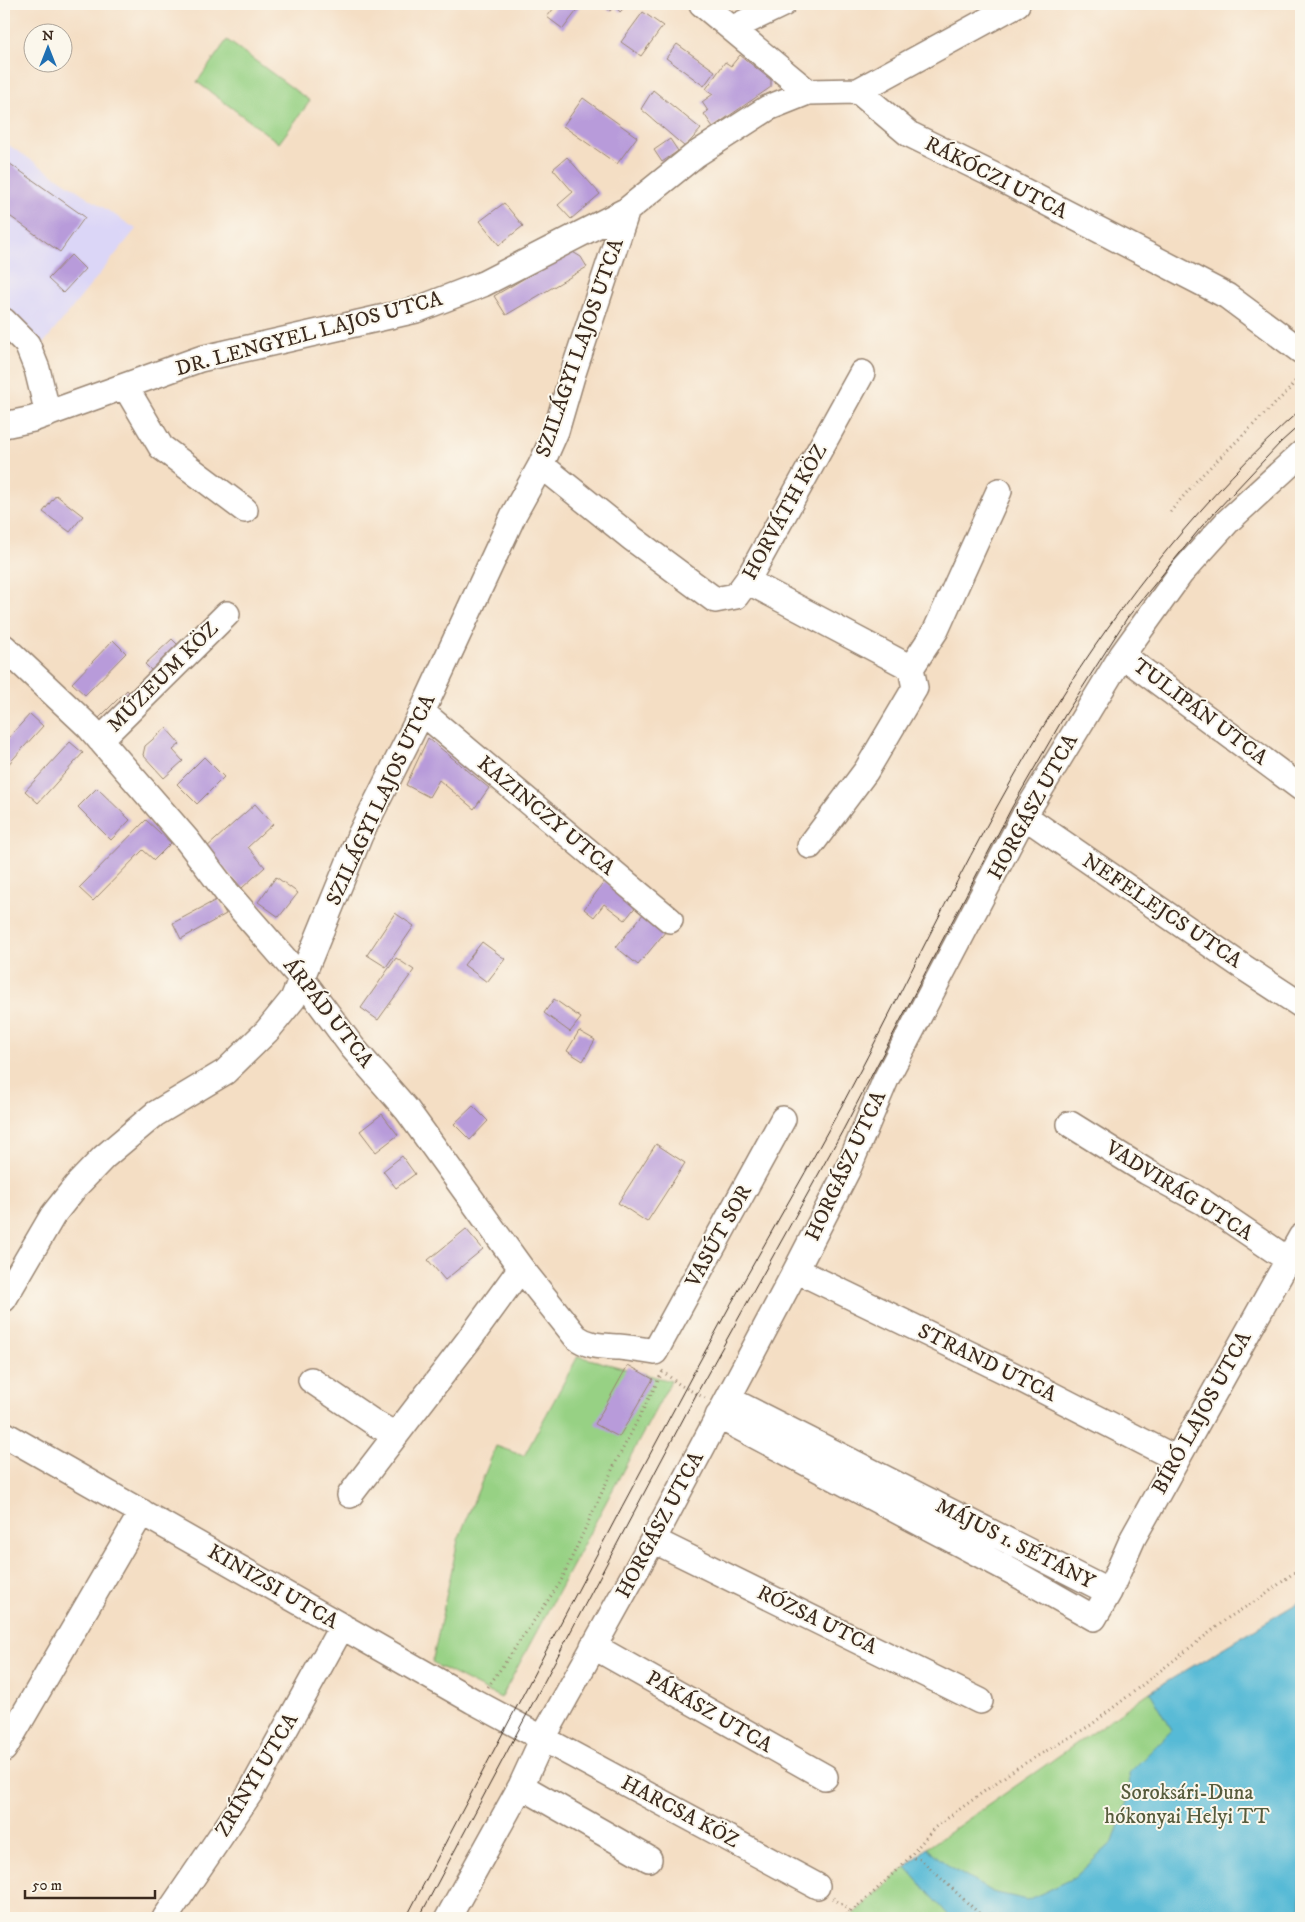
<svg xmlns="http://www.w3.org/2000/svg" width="1305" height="1922" font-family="'IM FELL DW Pica',serif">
<rect width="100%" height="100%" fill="#fbf7ec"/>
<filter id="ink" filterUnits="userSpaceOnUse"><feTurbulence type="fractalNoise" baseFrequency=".02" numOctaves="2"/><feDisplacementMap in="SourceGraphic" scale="10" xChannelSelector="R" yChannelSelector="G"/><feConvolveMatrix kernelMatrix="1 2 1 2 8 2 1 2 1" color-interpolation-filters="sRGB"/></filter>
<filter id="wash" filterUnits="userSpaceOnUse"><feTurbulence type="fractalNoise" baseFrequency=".0096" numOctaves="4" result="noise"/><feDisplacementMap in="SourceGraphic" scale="20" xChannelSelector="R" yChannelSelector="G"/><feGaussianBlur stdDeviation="1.12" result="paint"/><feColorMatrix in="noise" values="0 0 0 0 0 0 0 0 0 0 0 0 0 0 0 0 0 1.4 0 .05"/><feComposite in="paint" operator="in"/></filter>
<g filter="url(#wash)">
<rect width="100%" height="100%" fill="#f4dec4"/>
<path fill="#dbd6f7" d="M4,142L136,229L43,344L4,308Z"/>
<path fill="#97d184" stroke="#697e51" d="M227,40L310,101L279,143L197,82Z
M578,1356L671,1381L501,1698L432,1663L458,1540L496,1446L524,1456Z
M1301,1601V1918H849L927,1848L1150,1692Z"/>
<path fill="#57bad6" stroke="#49727a" d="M1301,1601V1917L1300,1918H951L906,1867L927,1848L951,1868L992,1892L1028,1900L1074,1878L1113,1842L1130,1793L1129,1773L1172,1730L1150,1692Z"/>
<g id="blocks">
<path fill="#b89bda" d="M557,4H582L563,29L547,17Z
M602,4H628L620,12L615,6L610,11Z
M643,12L663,26L641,56L621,42Z
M677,44L715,71L704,86L666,58Z
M740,55L771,80V87L713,127L704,114L708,111L702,102L713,94L706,89L725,62L731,66Z
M653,90L701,129L685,147L641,109Z
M583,98L637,137L617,164L563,126Z
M670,139L678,151L662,162L654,150Z
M567,157L600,194L571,219L558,205L573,192L553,169Z
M6,161L85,217L60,252L4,212V165Z
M504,203L523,226L499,245L480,221Z
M571,251L581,257L587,267L506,315L494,296Z
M71,255L85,269L63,293L48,279Z
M56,495L83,516L70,532L43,512Z
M172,639L187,654L160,679L145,664Z
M113,640L126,653L85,695L72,683Z
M127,690L137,700L109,730L98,719Z
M30,714L43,726L4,769V743Z
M166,728L180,744L173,750L183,761L164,778L143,755L145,746Z
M428,738L489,788L474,809L439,780L429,797L406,785Z
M70,742L83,753L38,803L25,791Z
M204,757L224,777L197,804L177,784Z
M97,788L130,820L111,840L78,807Z
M255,804L273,824L248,847L265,867L242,888L206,848Z
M146,820L171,843L154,860L143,850L93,901L79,888Z
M276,877L298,893L279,917L258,902Z
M605,881L637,905L625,920L604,904L594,917L584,909Z
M218,899L226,914L181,939L173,923Z
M395,913L414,926L386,967L367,955Z
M644,913L666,931L638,965L616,947Z
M482,942L505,959L487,982L464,965Z
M396,958L414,970L378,1020L361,1008Z
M554,999L581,1018L570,1032L544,1013Z
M579,1031L595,1040L583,1061L567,1051Z
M473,1106L488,1121L470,1140L454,1124Z
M382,1114L398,1135L376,1152L360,1131Z
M656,1144L685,1163L647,1222L618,1203Z
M402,1156L415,1174L396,1188L383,1171Z
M466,1229L483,1249L445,1280L428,1260Z
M628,1365L653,1379L619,1437L595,1424Z"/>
</g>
</g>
<g filter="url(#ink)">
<use href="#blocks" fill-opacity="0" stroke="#988471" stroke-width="1"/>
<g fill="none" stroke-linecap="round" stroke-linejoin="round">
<g stroke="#988471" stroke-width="28">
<path id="minor" d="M702,4L808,92L858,91L909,134L997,177L1227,296L1301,351
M733,28L783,4
M858,91L1017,4
M4,321L27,344L37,369L48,414
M125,386L161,447L245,510
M4,425L33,419L200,359L416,310L483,284L627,210L695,155L768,108L808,92
M541,465L633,539L715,600L736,596L747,581L862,373
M747,581L911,668
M4,647L89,727L187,840L228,894L302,979L353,1048L407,1110L521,1268L576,1337C589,1347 603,1346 619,1347C631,1348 643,1350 655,1352L783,1119
M1122,655L1301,788
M422,712L670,920
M100,740L227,614
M1024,816L1243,967L1301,1005
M810,846L866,771L915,688L911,668L936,630L999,491
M1070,1124L1147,1172L1203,1202L1287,1259
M796,1270L1009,1373L1177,1459
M4,1299L53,1215L76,1186L104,1157L155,1114L225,1072L267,1031L293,999L360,835L422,712L514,514L541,465L556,431L572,376L627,210
M311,1380L376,1424L396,1435
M728,1399L1109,1592
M718,1416L1013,1572L1094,1618L1109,1592L1133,1538L1301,1237
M4,1434L473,1701L817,1886
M350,1495L468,1341L521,1268
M653,1540L980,1701
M593,1646L825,1777
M4,1749L142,1512
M521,1786L649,1859
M165,1918L250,1793L342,1626
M448,1918L521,1786L543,1738L653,1540L796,1270L847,1171L886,1079L1024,816L1122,655L1181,573L1228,521L1301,454"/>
</g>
<path stroke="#988471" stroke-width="3" stroke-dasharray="1 4" stroke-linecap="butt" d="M1170,512L1199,478L1288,391L1301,373
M662,1371L680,1385L705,1398
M488,1687L560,1583L615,1464L663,1371
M909,1857L920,1859L984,1918
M833,1898L851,1912
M843,1918L872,1894L906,1861L934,1828L1015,1769L1091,1725L1228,1618L1265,1595L1301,1567
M1002,1918L1006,1914"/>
<use href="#minor" stroke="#fff" stroke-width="25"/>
<path stroke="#3b2a1e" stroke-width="1" d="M406,1918C502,1735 597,1552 695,1370C742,1281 794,1195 841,1107C912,974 975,836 1054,709C1121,600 1206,494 1301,409
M419,1918L697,1393L843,1130L1012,807L1065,715L1127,618L1202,526L1281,442L1301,424"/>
</g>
</g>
<g text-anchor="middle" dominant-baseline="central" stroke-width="4" stroke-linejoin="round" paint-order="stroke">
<g font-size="21" fill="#3b2a1e" stroke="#fbf7ec">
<text transform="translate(996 178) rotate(27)">RÁKÓCZI UTCA</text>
<text transform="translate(309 334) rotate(-15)">DR. LENGYEL LAJOS UTCA</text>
<text transform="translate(580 348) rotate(-71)">SZILÁGYI LAJOS UTCA</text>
<text transform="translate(785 512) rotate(-61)">HORVÁTH KÖZ</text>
<text transform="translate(163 677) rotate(-45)">MÚZEUM KÖZ</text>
<text transform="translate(1200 712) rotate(37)">TULIPÁN UTCA</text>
<text transform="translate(381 800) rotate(-65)">SZILÁGYI LAJOS UTCA</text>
<text transform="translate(1033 807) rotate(-61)">HORGÁSZ UTCA</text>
<text transform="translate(546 816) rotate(40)">KAZINCZY UTCA</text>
<text transform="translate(1162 911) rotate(34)">NEFELEJCS UTCA</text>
<text transform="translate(328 1013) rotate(52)">ÁRPÁD UTCA</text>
<text transform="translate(846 1166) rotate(-65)">HORGÁSZ UTCA</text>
<text transform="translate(1179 1191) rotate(32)">VADVIRÁG UTCA</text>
<text transform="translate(719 1236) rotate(-61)">VASÚT SOR</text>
<text transform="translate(987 1363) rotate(26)">STRAND UTCA</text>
<text transform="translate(1202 1413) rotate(-61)">BÍRÓ LAJOS UTCA</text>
<text transform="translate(660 1525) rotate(-62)">HORGÁSZ UTCA</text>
<text transform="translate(1015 1544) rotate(27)">MÁJUS 1. SÉTÁNY</text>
<text transform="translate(273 1587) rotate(30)">KINIZSI UTCA</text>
<text transform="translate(817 1620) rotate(26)">RÓZSA UTCA</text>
<text transform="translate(709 1712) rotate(30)">PÁKÁSZ UTCA</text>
<text transform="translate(257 1775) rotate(-59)">ZRÍNYI UTCA</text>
<text transform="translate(680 1812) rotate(28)">HARCSA KÖZ</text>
</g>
<g font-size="21" fill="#575c3d" stroke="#fbf7ec">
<text x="1187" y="1793">Soroksári-Duna<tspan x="1187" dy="24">hókonyai Helyi TT</tspan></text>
</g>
</g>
<rect width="1305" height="1922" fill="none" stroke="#fbf7ec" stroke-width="20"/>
<g transform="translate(48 48)"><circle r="24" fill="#fbf7ec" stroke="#aea59a"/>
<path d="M0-4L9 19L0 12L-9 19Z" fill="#1f6fb2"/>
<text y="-8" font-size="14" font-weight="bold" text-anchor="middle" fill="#3b2a1e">N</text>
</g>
<path d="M25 1890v8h130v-8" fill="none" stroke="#3b2a1e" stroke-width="2.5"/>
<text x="32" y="1890" font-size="15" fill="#3b2a1e" stroke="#fbf7ec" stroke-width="4" paint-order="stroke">50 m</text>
</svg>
